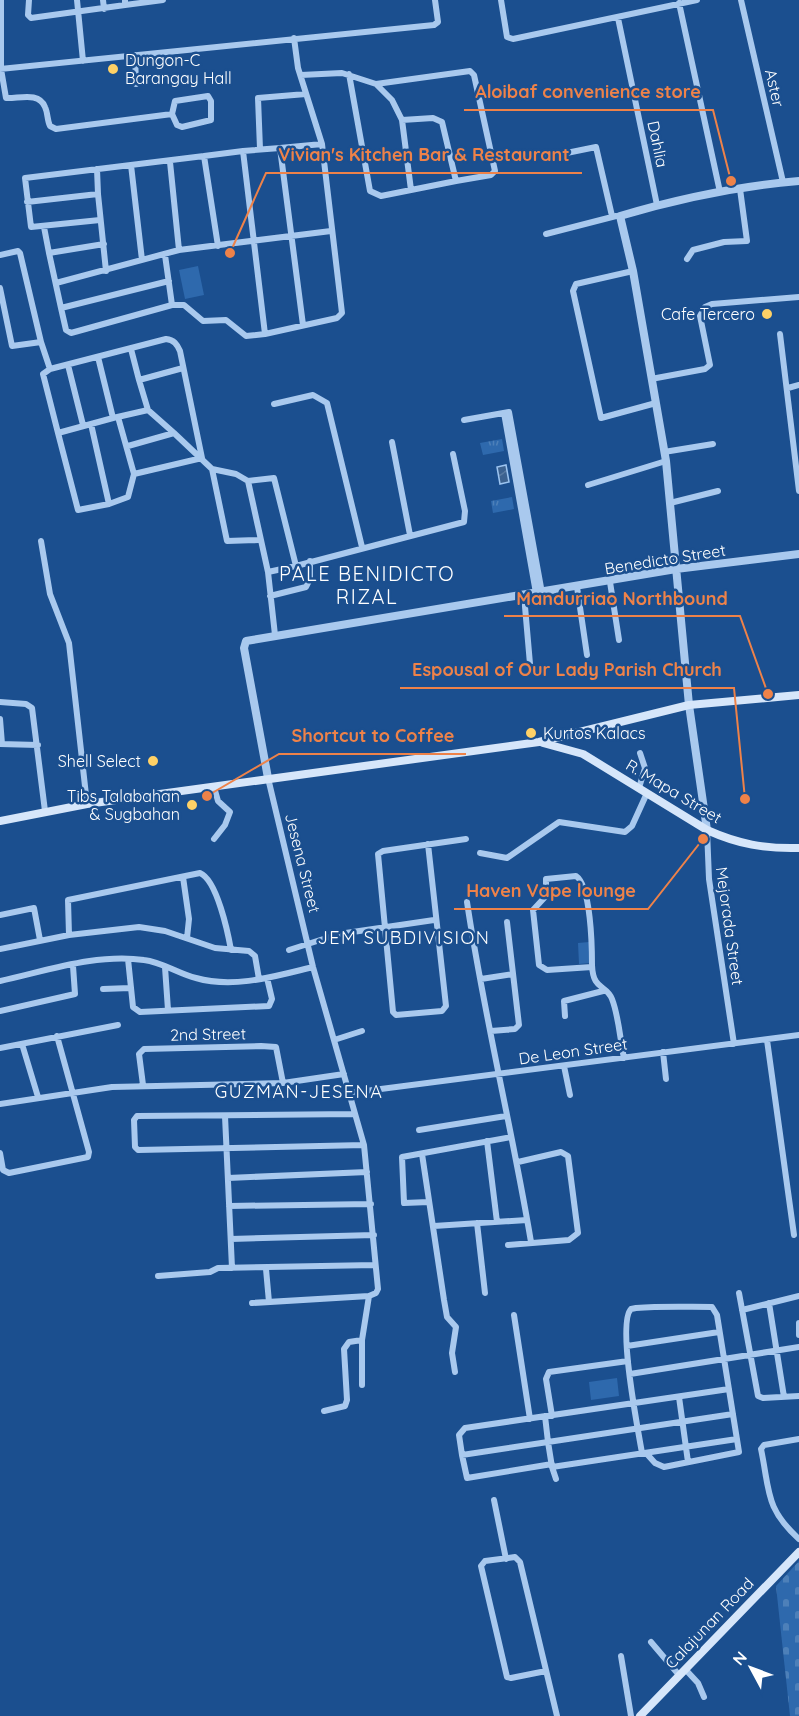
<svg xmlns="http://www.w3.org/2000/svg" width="799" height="1716" font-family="Quicksand,sans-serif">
<defs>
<pattern id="grass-tufts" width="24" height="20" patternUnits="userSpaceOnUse" patternTransform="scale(1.5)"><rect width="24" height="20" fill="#2e69ad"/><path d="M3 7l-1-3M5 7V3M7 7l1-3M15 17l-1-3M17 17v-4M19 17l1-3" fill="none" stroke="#4d80b9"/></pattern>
<pattern id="cemetery-stones" width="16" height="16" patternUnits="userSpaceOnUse" patternTransform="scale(1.5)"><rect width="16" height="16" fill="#2e69ad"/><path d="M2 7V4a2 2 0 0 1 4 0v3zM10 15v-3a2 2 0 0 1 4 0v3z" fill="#4d80b9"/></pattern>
<pattern id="water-waves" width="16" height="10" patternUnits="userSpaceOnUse" patternTransform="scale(1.5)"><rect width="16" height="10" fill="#3c6290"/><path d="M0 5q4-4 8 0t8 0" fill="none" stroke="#597aa1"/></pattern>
</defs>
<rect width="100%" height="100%" fill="#1b4f8f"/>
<path fill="url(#grass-tufts)" d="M502,439L504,451L483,455L480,443Z
M512,497L514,509L493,513L491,501Z"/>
<path fill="url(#cemetery-stones)" d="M799,1561V1716H790L776,1586Z"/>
<path fill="#2e69ad" d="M198,266L204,295L185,299L179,270Z
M589,942L590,963L579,964L578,943Z
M617,1378L619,1396L591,1400L589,1382Z"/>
<path fill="url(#water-waves)" stroke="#9cc4f0" stroke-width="1.5" d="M506,465L509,482L500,484L497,467Z"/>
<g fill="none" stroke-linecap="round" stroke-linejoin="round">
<path stroke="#a9c9ee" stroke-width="6" d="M1,0V69L6,98C18,99 39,91 45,107C48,113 47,120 50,126L56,129L172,114
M29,0L28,15L31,18L125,5V0
M77,0L83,61
M103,0L104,9
M501,0L507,37L513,39L697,0
M741,0L783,182
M679,3L720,192
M125,5L163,0
M618,18L657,205
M135,55L136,84
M0,69L434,25L438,22L435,0
M470,71L474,75L495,171L491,175L456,181L442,122L433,118L402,120L392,100L376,84Z
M349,74L370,191L381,196L456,181
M301,75L342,73L376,84
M208,96L211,101V120L182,127L177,125L172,114L175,101Z
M402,120L411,190
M280,148L322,144
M260,149L258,98L306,94
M243,151L280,148L303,325
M547,157L596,147L612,216
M170,162L179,250
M131,165L142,260
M98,194L106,271
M27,202L98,194L97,169
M100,220L31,227L25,178L204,156
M44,227L49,253L104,244
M546,234L616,216
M49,253L61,308L169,281
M0,255L18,251L20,253L41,342L12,346L0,288
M165,255L172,305H184L203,321L226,320L246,336L265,334L243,151L204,156L218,246
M687,259L693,250L724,242L747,241L740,189
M633,271L576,284L573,291L601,418L656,403
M56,283L179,250L331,231
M61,308L66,330L71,333L172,305
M265,334L337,318L342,313L322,144L298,68L294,38
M780,334L799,491
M41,342L50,369
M131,349L139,380
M68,365L83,425
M651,379L705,369L710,365L700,316L705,307L712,304L799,297
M788,388L799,385
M274,404L313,395L327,403L362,547
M504,413L536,593
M118,417L134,474
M113,418L148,410L139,380L183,368
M464,420L509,412L542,593
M91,424L109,504
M58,433L43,374L50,369L166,339C174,340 177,344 180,351L202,458L134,474L128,497L109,504L78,510L58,433L113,418L98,357
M174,433L212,469L236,474L248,481L274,478L296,566L464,522L465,511L453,454
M392,442L410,535
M128,446L174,433L148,410
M664,452L713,444
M212,469L227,541L258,540
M248,481L268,572L275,635
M588,485L666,461
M670,503L718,491
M41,541L50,594L69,643L87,804
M268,572L296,566
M610,582L619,640
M577,587L587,655
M524,595L530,664
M270,596L306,587L310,579V561
M0,702L26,704L32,708L45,811
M0,719L2,744
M0,744L38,745
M214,787L218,801L230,812L225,825L214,839
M639,788L645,768L640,753
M707,830L709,879L734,1044
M428,844L446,1006L442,1011L396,1015L393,1012L378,854L383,851L466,839
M480,853L507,858L559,822L625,832L632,826L647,793
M183,877L189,919L187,938
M467,902C484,1016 512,1128 531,1242
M0,915L34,908L40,940
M69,935L68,900L200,873C217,880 228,933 231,950
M0,949L69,935L139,927L165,931L215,948L249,951L255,956L259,979
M289,950L339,934L434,920
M128,959L133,1007L140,1012L269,1006L272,999L267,978
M165,967L168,1010
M592,967L547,970L539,965L533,910L546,896V879L576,876C591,886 592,947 592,965C593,991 606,984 612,999C619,1017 620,1040 624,1058
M481,979L513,974
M0,981C46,971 97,953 144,960C162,962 179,974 196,978C234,989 276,976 313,967
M103,989L130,988
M0,1011L75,994L73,966
M565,1016L564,1001L603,991
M491,1031L515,1029L519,1025L507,922
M334,1040L362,1031
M767,1040L794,1235
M22,1044L38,1097
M0,1048L118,1025
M663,1052L666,1079
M564,1066L570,1095
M143,1085L139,1054L144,1049L261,1046L276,1047L283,1083
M350,1093L799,1035
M0,1104L112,1087L283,1083L344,1074
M355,1114L137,1116L134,1120L135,1147L138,1150L364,1145
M225,1116L232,1268
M419,1130L506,1116
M487,1141L497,1222
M0,1153L3,1170L9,1173L88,1157L89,1152L57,1036
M422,1154L444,1300L447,1317L456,1327L452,1353L455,1372
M228,1178L367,1172
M429,1202L404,1203L402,1157L511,1137
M229,1206L371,1204
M477,1223L485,1293
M434,1226L527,1220
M231,1239L374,1235
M508,1245L569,1240L578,1233L568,1156L561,1152L518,1162
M266,1269L269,1302
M158,1276L210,1272L218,1268L375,1265
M739,1293L758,1396L763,1398L799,1396
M252,1303L369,1296L376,1293L378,1289L364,1145L313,967L268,778
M769,1303L784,1397
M742,1310L799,1296
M514,1315L530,1419
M799,1323V1335
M627,1346L719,1332
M630,1374L799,1347
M362,1385V1340L369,1296
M729,1389L465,1428L459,1435L462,1455L548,1442L552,1467L737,1439
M679,1397L688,1462
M324,1411L345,1406L347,1400L344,1349L349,1342L362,1340
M545,1416L548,1442L733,1414
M552,1416L546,1379L549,1372L628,1361
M799,1439L764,1445L761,1449C770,1492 765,1508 799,1539
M642,1453C638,1430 617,1323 631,1309L636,1308C662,1306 686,1307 712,1307L717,1315L739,1452L664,1467L655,1463L646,1453
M462,1455L467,1478L552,1464
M552,1467L556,1479
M494,1500L506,1559
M651,1642L679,1675
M621,1656L631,1716
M685,1669L698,1683L704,1697
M546,1671L511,1678L507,1677L481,1566L485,1561L515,1557L520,1562L557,1716"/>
<path stroke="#a9c9ee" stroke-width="8" d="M268,778L244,648L246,641L676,569L799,554
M707,830L689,705L666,461L633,271L620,216C677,199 739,186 799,181"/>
<path stroke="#d6e6fa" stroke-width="8" d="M543,743L583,754L707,830C738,844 765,849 799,848
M0,821L87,804L539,742L689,705L799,695
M640,1716L799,1552"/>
</g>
<g fill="#ffd166" stroke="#1b4f8f" stroke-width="2">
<circle cx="113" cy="69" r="6"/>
<circle cx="767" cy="314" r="6"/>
<circle cx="531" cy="733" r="6"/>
<circle cx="153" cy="761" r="6"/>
<circle cx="192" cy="805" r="6"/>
</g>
<g text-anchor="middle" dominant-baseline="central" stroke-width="5" stroke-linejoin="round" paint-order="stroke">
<g font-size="16" fill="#fff" stroke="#1b4f8f" text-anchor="end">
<text x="125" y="60" text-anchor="start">Dungon-C<tspan x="125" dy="18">Barangay Hall</tspan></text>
<text x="755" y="314">Cafe Tercero</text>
<text x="543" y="733" text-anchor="start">Kurtos Kalacs</text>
<text x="141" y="761">Shell Select</text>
<text x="180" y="796">Tibs Talabahan<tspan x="180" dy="18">&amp; Sugbahan</tspan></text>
</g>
<g font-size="16" fill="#fff" stroke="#1b4f8f">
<text transform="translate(775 88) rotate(77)">Aster</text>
<text transform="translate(658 144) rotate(78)">Dahlia</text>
<text transform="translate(665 559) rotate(-9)">Benedicto Street</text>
<text transform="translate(674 791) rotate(31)">R. Mapa Street</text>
<text transform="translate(303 863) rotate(76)">Jesena Street</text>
<text transform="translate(730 926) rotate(82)">Mejorada Street</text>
<text transform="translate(208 1034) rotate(-1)">2nd Street</text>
<text transform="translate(573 1051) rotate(-8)">De Leon Street</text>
<text transform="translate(709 1623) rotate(-46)">Calajunan Road</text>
</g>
<g font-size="18" letter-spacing="1.5" fill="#fff" stroke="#1b4f8f">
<text x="404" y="937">JEM SUBDIVISION</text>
<text x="299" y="1091">GUZMAN-JESENA</text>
</g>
<g font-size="20" letter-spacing="1.5" fill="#fff" stroke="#1b4f8f">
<text x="367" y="573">PALE BENIDICTO<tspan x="367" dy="23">RIZAL</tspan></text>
</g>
</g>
<path fill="none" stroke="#ee8249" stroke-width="2" d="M731 181L713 110H464M230 253L266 173H582M768 694L740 616H504M745 799L734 688H400M207 796L279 754H466M703 839L648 909H454"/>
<g fill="#ee8249" stroke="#1b4f8f" stroke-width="2">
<circle cx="731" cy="181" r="6"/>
<circle cx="230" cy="253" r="6"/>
<circle cx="768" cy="694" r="6"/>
<circle cx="745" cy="799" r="6"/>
<circle cx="207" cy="796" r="6"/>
<circle cx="703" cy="839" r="6"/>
</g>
<g font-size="18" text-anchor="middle" font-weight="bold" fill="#ee8249" stroke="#1b4f8f" stroke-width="5" stroke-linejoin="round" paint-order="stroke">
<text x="588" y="98">Aloibaf convenience store</text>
<text x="424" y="161">Vivian's Kitchen Bar &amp; Restaurant</text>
<text x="622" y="605">Mandurriao Northbound</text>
<text x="567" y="676">Espousal of Our Lady Parish Church</text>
<text x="373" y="742">Shortcut to Coffee</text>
<text x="551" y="897">Haven Vape lounge</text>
</g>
<g transform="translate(751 1668) rotate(311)" stroke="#1b4f8f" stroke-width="4.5" paint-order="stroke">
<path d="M0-4.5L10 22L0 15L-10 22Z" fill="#ffffff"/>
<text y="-9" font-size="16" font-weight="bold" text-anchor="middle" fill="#ffffff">N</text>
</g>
</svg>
